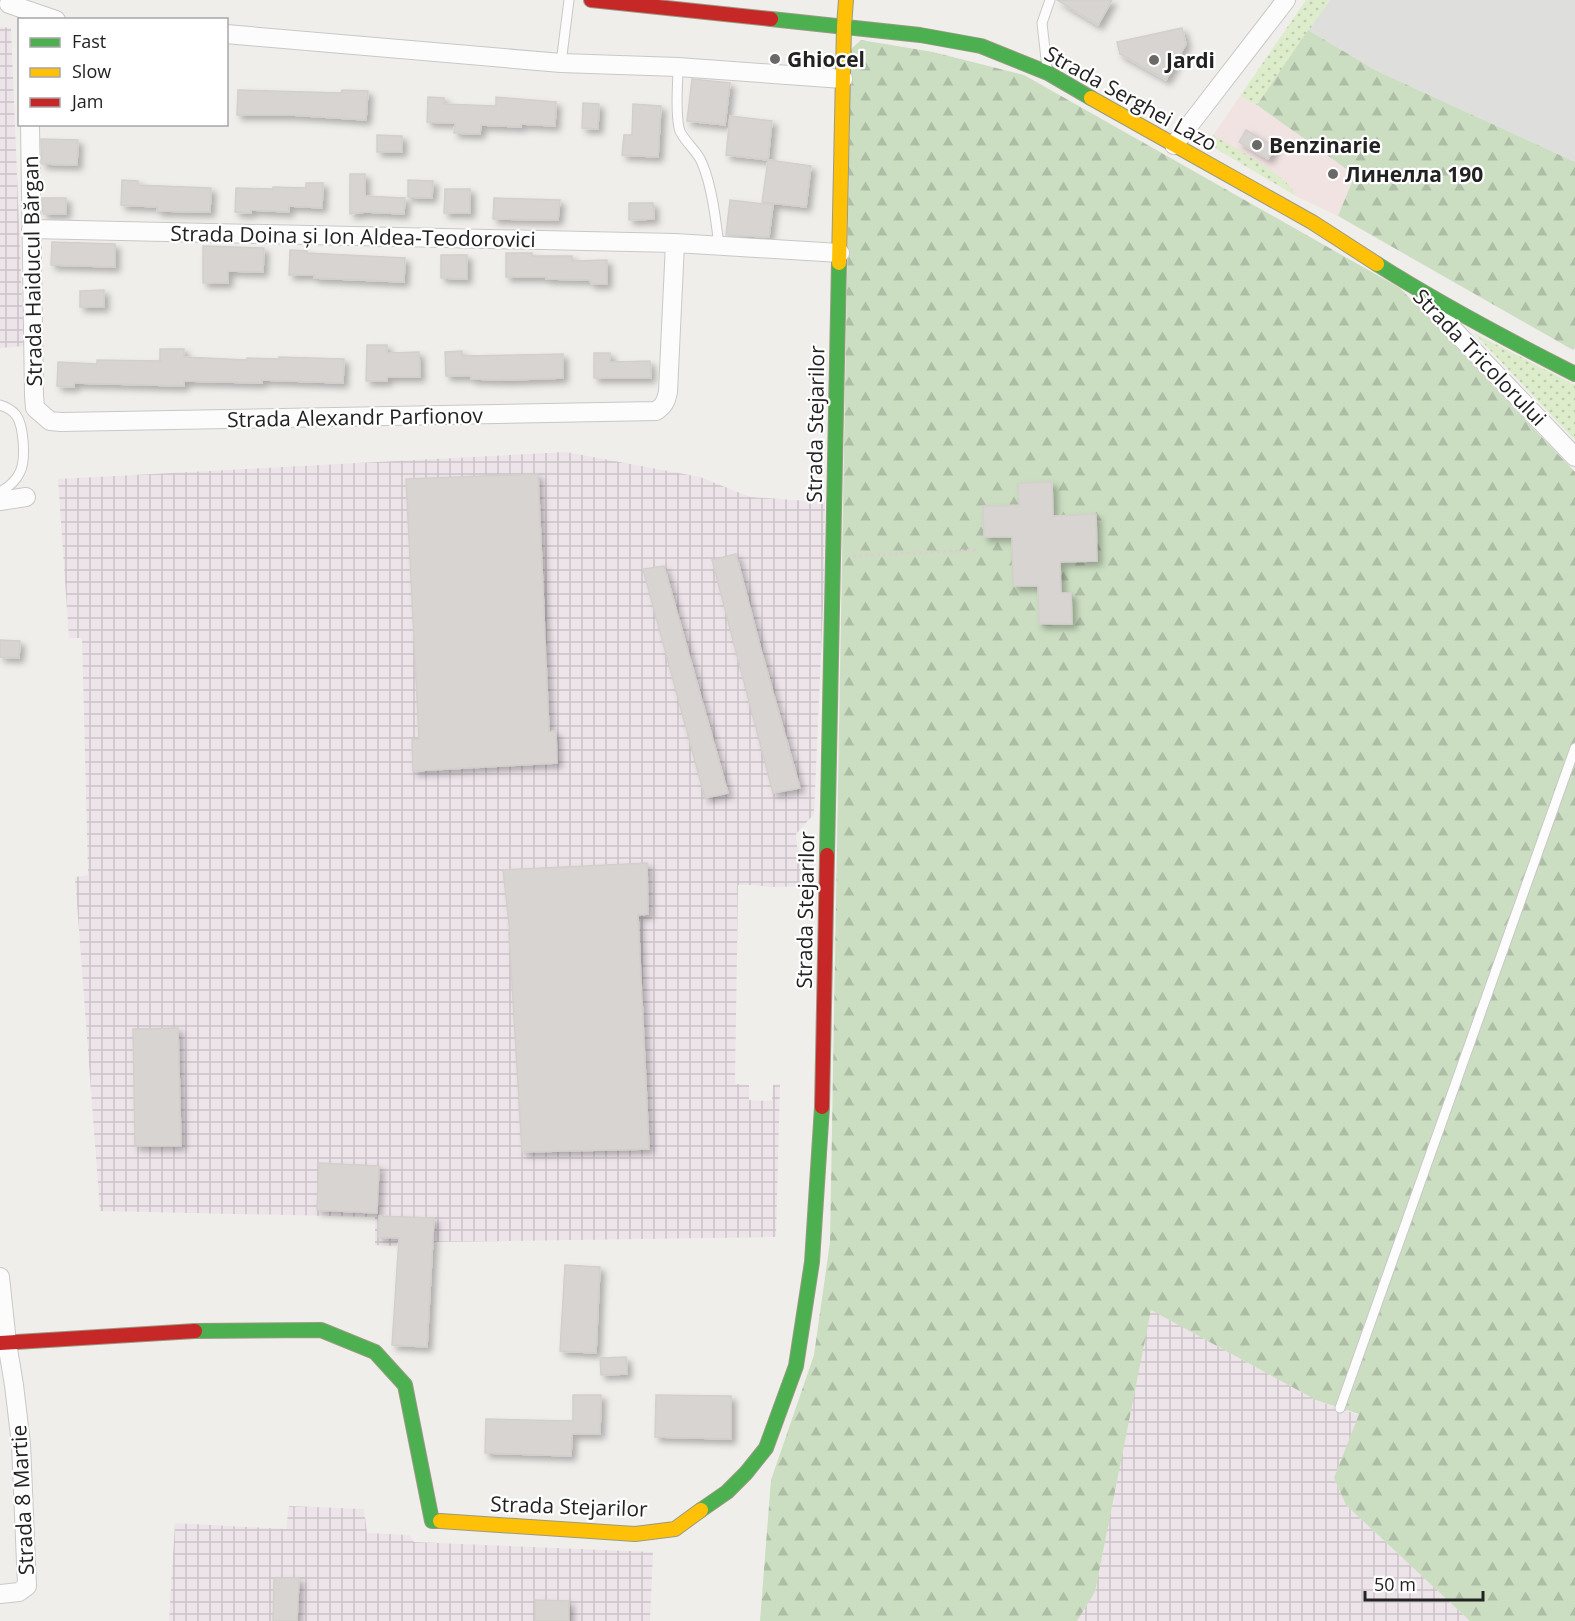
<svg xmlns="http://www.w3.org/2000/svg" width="1575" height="1621" font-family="'Open Sans',sans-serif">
<defs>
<pattern id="industrial-grid" width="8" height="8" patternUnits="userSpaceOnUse" patternTransform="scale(1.5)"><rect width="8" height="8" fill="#ede4e9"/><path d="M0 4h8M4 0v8" fill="none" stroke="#cbc3c8"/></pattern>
<pattern id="grass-dots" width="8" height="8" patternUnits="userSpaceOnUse" patternTransform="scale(1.5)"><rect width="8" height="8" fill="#ddeccb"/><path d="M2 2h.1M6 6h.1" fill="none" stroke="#bdcaae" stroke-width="1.8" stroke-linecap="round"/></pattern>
<pattern id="forest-firs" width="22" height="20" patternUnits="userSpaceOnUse" patternTransform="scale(1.5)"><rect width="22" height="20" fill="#cbdec1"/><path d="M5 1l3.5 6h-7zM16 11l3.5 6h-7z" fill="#aebea6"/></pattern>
<filter id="shadow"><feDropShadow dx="4.5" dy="4.5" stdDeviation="3" flood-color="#0004"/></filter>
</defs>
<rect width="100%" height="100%" fill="#f0eeeb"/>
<path fill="#f1e3e1" d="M1240,96L1257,105L1356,175L1338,216L1296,196L1210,145L1211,138Z"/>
<path fill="url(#industrial-grid)" d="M0,27L11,28L24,346L0,348Z
M566,452L700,477L750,497L825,502L824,585L814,814L796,834L798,857H804L807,886L771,887L753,885H738L735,1084L749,1085V1100L772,1101L773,1085L780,1084L776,1237L434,1242L433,1248L375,1245V1217L100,1211L75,877L88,875L82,638H69L58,479Z
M1150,1309L1316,1400L1359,1415L1334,1478L1346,1505L1470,1621H1077L1095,1592Z
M289,1506L364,1509L367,1533L409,1535L414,1542L653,1552L650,1621H169L175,1523L286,1529Z"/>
<path fill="#dededc" d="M1330,0H1575V162L1375,70L1308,30Z"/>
<path fill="url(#grass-dots)" d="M1306,0H1330L1257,105L1240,96Z
M1213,135C1234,148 1287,174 1296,196L1210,145L1211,138Z
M1474,333L1575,385V440Z"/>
<path fill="url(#forest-firs)" d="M1308,30L1375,70L1575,162V347L1573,350L1338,216L1355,175L1257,105Z
M861,40L933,52L1024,75L1400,288L1575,472V1621H1470L1346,1505L1334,1478L1359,1414L1316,1400L1151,1310L1095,1592L1077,1621H760L771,1480L814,1355L830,1242L851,49Z"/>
<path fill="#d7d4d2" stroke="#d3d0cc" stroke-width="1.5" filter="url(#shadow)" d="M1057,0H1112L1098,25Z
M1182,28L1186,44L1166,80L1120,54L1117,42Z
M692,79L730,83L725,125L687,121Z
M238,90L341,93L342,90L368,91L366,120L291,115H237Z
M428,97L444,98V104L496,106V97L556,102L555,126L521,124V127L481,125L480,134L454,133L455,123L427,122Z
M583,103L599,104L598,129L582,128Z
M633,104L661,106L658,157L622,155L624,135H632Z
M730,116L772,121L768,160L726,155Z
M1246,130L1275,147L1268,159L1239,142Z
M377,135L402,136V152H377Z
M41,139L78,140L77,165L42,164Z
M768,160L811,166L806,207L762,202Z
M350,174H365V196L405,198L404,214L366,212L350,214Z
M122,180L138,181V185L211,188L210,212L157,211L158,207L121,205Z
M408,180L433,181L432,198L408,197Z
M306,183H323L322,208L289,206V212L251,210V213L235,212L236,188L273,189V187L306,188Z
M445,189H470V213H444Z
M42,198H66V214H43Z
M494,198L560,200L558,220L493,219Z
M730,200L773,205L769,237L726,235Z
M629,203H653L654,219L629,220Z
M52,242L115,244V267L51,265Z
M203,246L264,248L263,272L228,271V283H203Z
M290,250L307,251V253L405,258L404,282L314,278L315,275H289Z
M506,253H532V256H572V261L607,260V284H591L590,280L546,279V277H506Z
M441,255H467V279L441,278Z
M104,290V307H80V291Z
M367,345H387V353L419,352L420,377H387V381H366Z
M160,349H184V357L247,360V358L279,359V357L344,359L343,383L262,380V383L184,381V386L74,383V387L57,386L58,362L97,364V360L160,361Z
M462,351V356L563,354V378L509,380L471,379V376H446L445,352Z
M594,353H610V362L650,361L651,378H594Z
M538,474L549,732L556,731L557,763L413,771L412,739H419L406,479Z
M1052,482L1053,516L1096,514L1097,561L1060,562L1061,593H1071L1072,624H1039L1038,586H1013L1012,537H984L983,506L1019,505L1018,483Z
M736,554L760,646L800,788L773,793L712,560Z
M664,566L728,793L705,798L643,569Z
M0,640L20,641L19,658L0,657Z
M647,863L648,914L638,915L649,1149L522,1152L509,933H510L503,870Z
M178,1028L181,1146H135L133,1029Z
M319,1163L379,1166L377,1213L317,1210Z
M379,1216L434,1218L427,1347L392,1345L399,1238L378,1237Z
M565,1265L600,1267L596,1353L560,1351Z
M626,1357L627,1374L601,1375L600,1358Z
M573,1395H601L600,1434H572L571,1456L485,1453L486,1419L573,1421Z
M656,1395L731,1396V1439L655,1437Z
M274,1578H299L297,1621H273Z
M535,1600L569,1601V1621H535Z"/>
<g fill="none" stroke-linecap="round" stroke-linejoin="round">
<g stroke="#c9c8c7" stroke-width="11">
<path id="lane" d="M561,63L569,0
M678,67C678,86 675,108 679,128C681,139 698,151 702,163C712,186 716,221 719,246
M1047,68L1042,23L1050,0
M0,405C7,407 11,409 16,415C24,426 26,460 20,472C16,481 9,487 0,492
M1340,1408L1575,748"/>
</g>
<g stroke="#c9c8c7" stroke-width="20">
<path id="street" d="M9,4L56,20
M226,34L561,63L678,67L843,79
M30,124L34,396L35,408L50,421L61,422L656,411C664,406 666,401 668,392L675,243
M1174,145L1286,0
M31,229L675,243L840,253
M1425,300L1575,457
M0,501L26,497
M0,1277L7,1343L14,1385L21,1444L27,1586L19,1592L0,1594"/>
</g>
<g stroke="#999a82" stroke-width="16">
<path id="fast" d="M771,19L920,35L981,46L1048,73L1091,98
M1377,264C1440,304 1508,340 1575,374
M827,855L839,263
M195,1331L321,1330L375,1352L405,1385L432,1521H440
M701,1510L727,1492L746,1473L766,1448L796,1366L812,1262L822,1107"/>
</g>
<g stroke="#999a82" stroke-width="16">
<path id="slow" d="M1091,98L1312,222L1377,264
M839,263L844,26L846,0
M440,1521L635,1534L675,1529L701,1510"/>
</g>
<g stroke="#999a82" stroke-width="16">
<path id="jam" d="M591,0L771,19
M822,1107L827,855
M0,1343L195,1331"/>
</g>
<path stroke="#dccecd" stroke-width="3" stroke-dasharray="3 3" stroke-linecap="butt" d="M853,556L977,550"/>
<use href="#lane" stroke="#fdfcfc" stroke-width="9"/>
<use href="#street" stroke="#fdfcfc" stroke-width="18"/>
<use href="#fast" stroke="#4caf50" stroke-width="14"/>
<use href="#slow" stroke="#ffc107" stroke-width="14"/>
<use href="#jam" stroke="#c62828" stroke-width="14"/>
</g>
<g fill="#6a6968" stroke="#fff" stroke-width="2">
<circle cx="775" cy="59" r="6"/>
<circle cx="1154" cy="60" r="6"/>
<circle cx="1257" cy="145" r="6"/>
<circle cx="1333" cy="174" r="6"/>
</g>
<g text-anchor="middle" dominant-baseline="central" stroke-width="4.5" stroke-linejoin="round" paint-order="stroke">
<g font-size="21" font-weight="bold" fill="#222" stroke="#fff" text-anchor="start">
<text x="787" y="59">Ghiocel</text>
<text x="1166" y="60">Jardi</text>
<text x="1269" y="145">Benzinarie</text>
<text x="1345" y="174">Линелла 190</text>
</g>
<g font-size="21" fill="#222" stroke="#fff">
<text transform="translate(1131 98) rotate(29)">Strada Serghei Lazo</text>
<text transform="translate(353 236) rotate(1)">Strada Doina și Ion Aldea-Teodorovici</text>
<text transform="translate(32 271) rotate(-91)">Strada Haiducul Bărgan</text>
<text transform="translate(1480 357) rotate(46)">Strada Tricolorului</text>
<text transform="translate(355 417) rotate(-1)">Strada Alexandr Parfionov</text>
<text transform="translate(815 424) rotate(-89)">Strada Stejarilor</text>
<text transform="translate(805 910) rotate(-89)">Strada Stejarilor</text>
<text transform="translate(22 1500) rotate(-93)">Strada 8 Martie</text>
<text transform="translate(569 1506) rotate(2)">Strada Stejarilor</text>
</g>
</g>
<rect x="18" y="18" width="210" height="108" fill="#ffffff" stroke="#a7a7a7" stroke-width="1.5"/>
<rect x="30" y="38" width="30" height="9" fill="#4caf50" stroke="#a7a7a7" stroke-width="1.5"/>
<text x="72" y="48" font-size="18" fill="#222222">Fast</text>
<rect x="30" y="68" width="30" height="9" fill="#ffc107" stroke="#a7a7a7" stroke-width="1.5"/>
<text x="72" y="78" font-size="18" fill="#222222">Slow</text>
<rect x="30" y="98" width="30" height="9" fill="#c62828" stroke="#a7a7a7" stroke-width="1.5"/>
<text x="72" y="108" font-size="18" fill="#222222">Jam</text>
<path d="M1365 1591v9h118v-9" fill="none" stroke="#222222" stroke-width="3"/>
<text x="1374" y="1591" font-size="18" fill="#222222" stroke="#ffffff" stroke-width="4.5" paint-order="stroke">50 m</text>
</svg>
